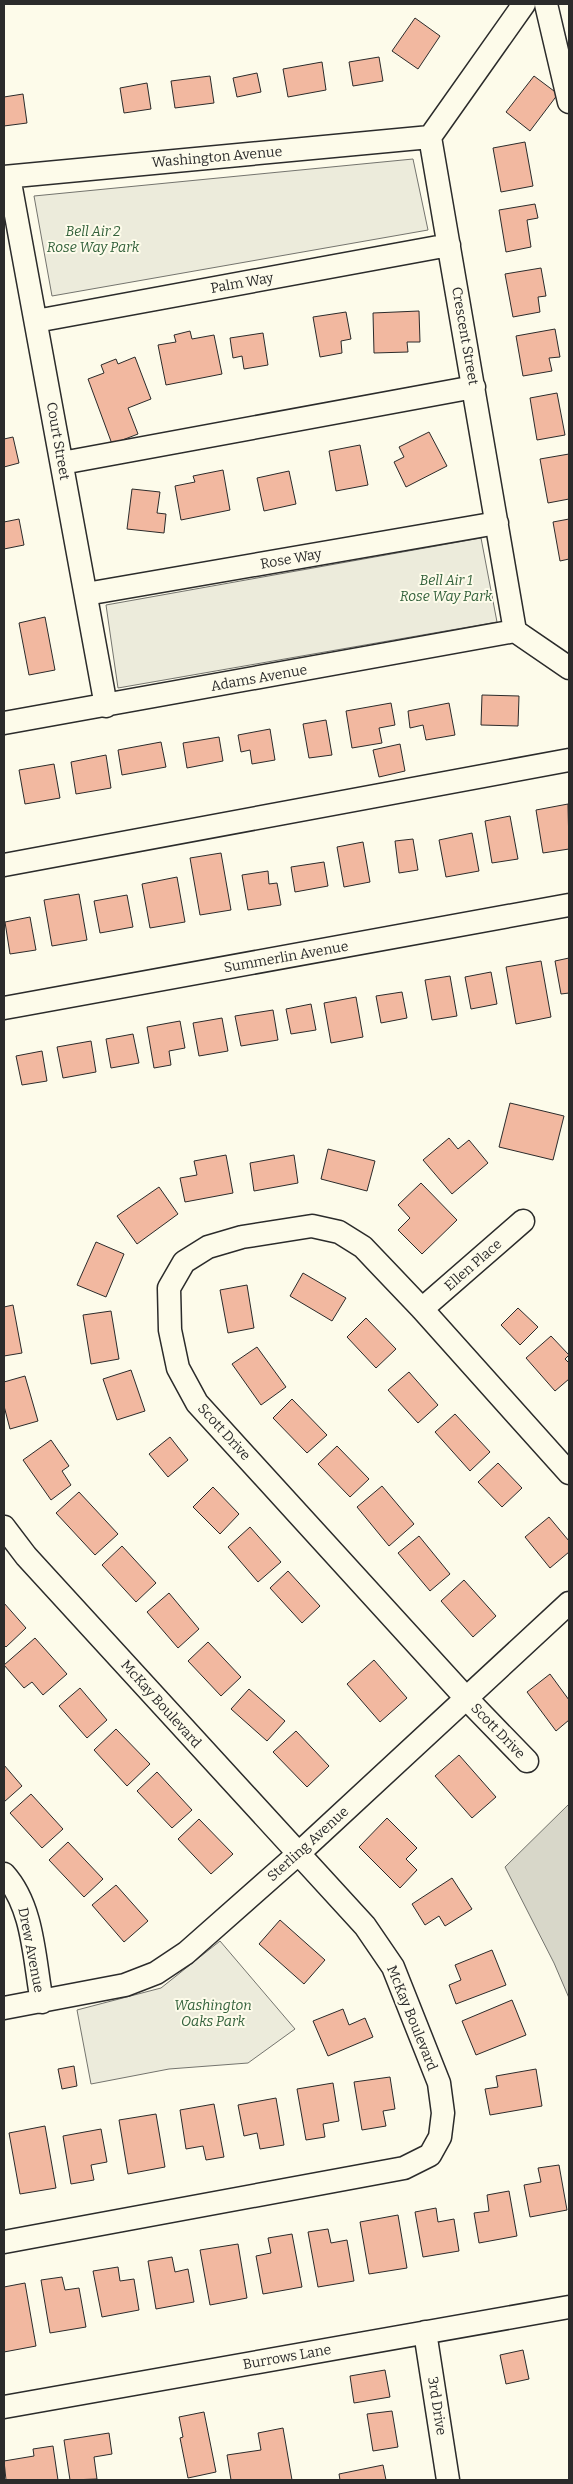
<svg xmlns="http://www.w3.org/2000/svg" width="573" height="2484" font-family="Bitter,serif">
<rect width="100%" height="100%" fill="#fdfbea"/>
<path fill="#ecebdb" stroke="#74746e" d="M413,159L428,230L52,296L34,196Z
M481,538L497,622L118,688L106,605Z
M220,1941L295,2029L248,2063L169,2069L91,2084L77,2010L161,1988Z"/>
<path fill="#d8d7c9" stroke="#74746e" d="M569,1804V1998L554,1963L505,1867Z"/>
<path fill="#f2b8a0" stroke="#2b2b2b" d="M415,18L440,36L418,69L392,51Z
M379,57L383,81L353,86L349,62Z
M322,62L326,90L288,97L283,69Z
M257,73L261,92L237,97L233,78Z
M210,76L214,103L175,108L171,81Z
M534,76L558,94L530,131L506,112Z
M147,83L151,109L124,113L120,88Z
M23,94L27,123L4,126V97Z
M525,142L533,186L501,192L493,148Z
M535,204L538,218L527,220L531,247L506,252L499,210Z
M541,268L546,296L538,297L540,312L513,317L505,274Z
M419,311L420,342H407L408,352L374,353L373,313Z
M346,312L351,339L341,341L342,353L320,357L313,317Z
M555,329L560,357L549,358L552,371L523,376L516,336Z
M190,331L192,339L214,335L222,374L166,385L158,345L176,342L174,335Z
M263,333L268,365L244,369L242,356L233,358L230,338Z
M135,357L151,399L128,408L138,434L112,444L88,379L104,373L101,365L116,359L118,364Z
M557,393L565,435L537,440L530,398Z
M429,432L447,466L406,487L394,462L404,457L399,447Z
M13,437L19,463L4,467V439Z
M360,445L368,485L336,491L329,451Z
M569,454V499L548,503L540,459Z
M223,470L230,510L181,520L175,486L195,482L193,476Z
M289,471L296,504L264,511L257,478Z
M132,489L160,492L157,513L166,514L164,533L127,529Z
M19,519L24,545L4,549V522Z
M569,519V559L560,561L553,522Z
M45,617L55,670L29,675L19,623Z
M482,695L519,696L518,726L481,725Z
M391,703L395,725L379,728L382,743L352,748L346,711Z
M449,703L455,735L426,740L423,725L410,728L408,711Z
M326,720L332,755L309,758L303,724Z
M270,729L275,760L252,764L250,750L241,752L238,735Z
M219,737L223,761L187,768L183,743Z
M161,742L166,767L122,775L118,750Z
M400,744L405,771L379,777L373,750Z
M106,755L111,788L76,794L71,762Z
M54,764L60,798L25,804L19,770Z
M568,804L569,849L543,853L536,810Z
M510,816L518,859L492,863L485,821Z
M472,833L479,871L446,877L439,840Z
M413,839L418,870L399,873L395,841Z
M363,842L370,882L344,887L337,847Z
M221,853L231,910L200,915L190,858Z
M324,862L328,886L295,892L291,867Z
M268,871L269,884L277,883L281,905L248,910L242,875Z
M177,877L185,922L150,928L142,884Z
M79,894L87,940L52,946L44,900Z
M127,895L133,927L100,933L94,901Z
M30,917L36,950L10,954L5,922Z
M569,958V993L561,994L555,961Z
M541,961L551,1017L516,1024L506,967Z
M491,972L497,1004L471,1009L465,977Z
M450,976L457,1016L432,1020L425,980Z
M402,992L407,1018L381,1023L376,996Z
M356,997L363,1037L331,1043L324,1003Z
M311,1004L316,1030L291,1034L286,1009Z
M273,1010L278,1040L241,1046L235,1016Z
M222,1018L228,1051L199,1056L193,1023Z
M180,1021L185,1048L169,1051L171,1065L154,1068L147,1027Z
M133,1034L139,1063L111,1068L106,1039Z
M91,1041L96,1072L63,1078L57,1047Z
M42,1051L47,1081L22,1085L16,1056Z
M510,1103L564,1116L553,1160L499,1147Z
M449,1138L458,1149L469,1140L488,1163L452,1194L423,1160Z
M328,1149L375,1161L367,1191L321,1179Z
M226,1155L233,1193L185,1202L180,1178L197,1175L194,1161Z
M294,1155L298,1183L254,1191L250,1163Z
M421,1183L457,1220L422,1254L398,1230L410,1218L398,1205Z
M159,1187L178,1214L137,1244L117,1216Z
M96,1242L124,1254L106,1297L77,1285Z
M303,1273L346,1298L332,1321L290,1296Z
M247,1285L254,1328L228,1333L220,1290Z
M13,1305L22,1353L4,1356V1307Z
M518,1308L538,1327L520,1345L501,1325Z
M111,1311L119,1359L91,1364L83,1315Z
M366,1318L396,1349L376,1368L347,1337Z
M551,1336L569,1355L565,1359L569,1363V1379L555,1391L526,1358Z
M257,1347L286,1387L261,1405L232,1364Z
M131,1370L145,1411L117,1420L103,1379Z
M409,1372L438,1405L418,1423L388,1390Z
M25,1376L38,1421L10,1429L4,1406V1382Z
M292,1399L327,1435L307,1453L273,1418Z
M455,1414L490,1452L470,1471L435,1432Z
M170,1437L188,1460L168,1477L149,1454Z
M51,1440L69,1466L62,1471L71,1485L51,1500L23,1460Z
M337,1446L369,1479L350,1497L318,1464Z
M498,1463L522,1488L502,1507L478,1482Z
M382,1486L414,1524L389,1546L357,1507Z
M213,1487L239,1514L220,1534L193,1507Z
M79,1492L118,1534L95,1555L56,1513Z
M549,1517L569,1541V1552L550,1568L525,1537Z
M250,1527L281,1562L258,1582L228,1547Z
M419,1536L450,1574L430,1591L398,1553Z
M122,1546L156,1583L136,1602L102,1565Z
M288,1571L320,1606L302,1623L270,1588Z
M464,1580L496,1616L473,1637L441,1601Z
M169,1593L199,1629L178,1648L147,1612Z
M4,1603L26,1628L6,1647L4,1645Z
M35,1638L67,1674L43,1695L32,1682L24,1688L4,1665Z
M208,1642L241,1677L221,1696L188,1661Z
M374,1660L407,1698L380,1722L347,1684Z
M550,1674L569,1700V1720L556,1731L527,1692Z
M80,1688L107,1720L87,1738L59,1706Z
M249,1689L285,1721L267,1741L231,1709Z
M116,1729L150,1764L127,1786L94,1750Z
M296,1731L329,1766L307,1787L273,1752Z
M459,1755L496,1797L472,1818L435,1776Z
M4,1765L22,1786L4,1802Z
M157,1772L192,1810L172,1828L137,1791Z
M31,1794L63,1829L42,1848L10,1813Z
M387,1818L417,1848L406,1859L417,1870L400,1888L359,1847Z
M199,1819L233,1854L211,1874L178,1839Z
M68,1842L103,1879L84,1897L49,1860Z
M452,1878L472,1909L445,1926L439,1916L425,1925L412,1904Z
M116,1885L148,1921L124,1942L92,1905Z
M280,1920L325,1960L304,1984L259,1944Z
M492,1950L506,1985L456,2004L449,1985L461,1980L455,1965Z
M512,2000L526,2035L476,2055L462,2021Z
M343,2009L349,2025L365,2018L373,2037L328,2056L313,2021Z
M74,2066L77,2086L62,2089L58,2069Z
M536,2069L542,2106L490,2115L485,2089L498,2087L496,2076Z
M390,2077L395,2109L383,2111L386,2126L362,2130L354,2082Z
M333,2083L339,2121L323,2124L325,2137L306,2140L297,2089Z
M276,2098L284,2145L260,2149L257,2133L244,2136L238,2105Z
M214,2104L224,2157L206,2160L203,2146L186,2149L180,2110Z
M156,2114L165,2167L128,2174L119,2120Z
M45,2126L56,2188L20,2194L9,2133Z
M101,2129L107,2162L91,2165L94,2180L71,2184L63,2136Z
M559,2165L567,2210L530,2217L524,2185L541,2182L538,2168Z
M509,2191L517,2236L479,2243L474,2213L489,2211L487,2195Z
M436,2208L438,2222L454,2219L459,2251L423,2257L415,2212Z
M398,2215L407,2268L369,2274L360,2222Z
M328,2229L331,2243L347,2240L354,2281L318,2287L308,2232Z
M292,2234L302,2287L263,2294L256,2256L271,2253L268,2238Z
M238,2244L247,2298L210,2305L200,2250Z
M172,2257L175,2272L188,2269L194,2302L156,2309L148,2261Z
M118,2267L120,2281L134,2279L139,2310L102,2317L93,2271Z
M62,2277L65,2290L79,2288L86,2327L50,2333L41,2280Z
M25,2283L36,2346L4,2352V2287Z
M523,2350L529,2379L506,2384L500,2355Z
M385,2370L390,2397L354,2403L350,2376Z
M392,2411L398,2447L373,2451L367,2414Z
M204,2412L216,2472L188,2478L180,2438L183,2437L179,2417Z
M283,2428L292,2480H231L227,2455L261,2450L258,2433Z
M109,2433L112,2454L94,2457L97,2479L70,2480L64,2440Z
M53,2446L58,2480H6L4,2461L34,2456L33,2449Z
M383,2465L386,2480H340L339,2474Z"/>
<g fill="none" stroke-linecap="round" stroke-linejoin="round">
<g stroke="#2b2b2b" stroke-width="25">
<path id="minor" d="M524,4L430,137L515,631L569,668
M546,4L569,102
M4,177L430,137
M9,177L106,706
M36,321L449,245
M62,463L474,387
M86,594L497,523
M4,723L515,631
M4,865L569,760
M4,1008L569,905
M422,1309L523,1221
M4,1527L26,1556L365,1926L393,1967L439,2083L443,2113L440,2137L430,2155L404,2168L4,2242
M527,1761L466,1698L197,1403L178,1368L170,1330L169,1288L184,1262L208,1247L242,1237L312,1226L339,1232L363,1247L422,1309L569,1473
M4,1874C34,1907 34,1960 42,2002
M4,2008L125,1985L156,1973L186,1953L298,1854L569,1603
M425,2332L448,2480
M4,2407L569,2307"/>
</g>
<use href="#minor" stroke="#fdfbea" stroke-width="22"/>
</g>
<g text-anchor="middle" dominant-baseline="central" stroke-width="4" stroke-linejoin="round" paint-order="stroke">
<g font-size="14" fill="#2b2b2b" stroke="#fdfbea">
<text transform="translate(217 157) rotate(-5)">Washington Avenue</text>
<text transform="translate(242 283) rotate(-10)">Palm Way</text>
<text transform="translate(465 336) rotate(80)">Crescent Street</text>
<text transform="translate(58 441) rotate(80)">Court Street</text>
<text transform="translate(291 559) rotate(-10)">Rose Way</text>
<text transform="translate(259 678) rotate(-10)">Adams Avenue</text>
<text transform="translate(286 957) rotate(-10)">Summerlin Avenue</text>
<text transform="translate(473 1265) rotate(-41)">Ellen Place</text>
<text transform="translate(224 1432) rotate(48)">Scott Drive</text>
<text transform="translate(161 1704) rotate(48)">McKay Boulevard</text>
<text transform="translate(498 1731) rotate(46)">Scott Drive</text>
<text transform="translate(308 1844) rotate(-42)">Sterling Avenue</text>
<text transform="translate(31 1950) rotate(79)">Drew Avenue</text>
<text transform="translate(412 2018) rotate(68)">McKay Boulevard</text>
<text transform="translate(287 2357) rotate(-10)">Burrows Lane</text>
<text transform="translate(437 2406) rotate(81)">3rd Drive</text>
</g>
<g font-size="14" font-style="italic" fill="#34623c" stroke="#fdfbea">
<text x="93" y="231">Bell Air 2<tspan x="93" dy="16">Rose Way Park</tspan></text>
<text x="446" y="580">Bell Air 1<tspan x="446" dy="16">Rose Way Park</tspan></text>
<text x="213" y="2005">Washington<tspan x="213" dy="16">Oaks Park</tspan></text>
</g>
</g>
<rect width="573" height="2484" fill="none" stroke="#2b2b2b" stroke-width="10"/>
</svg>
